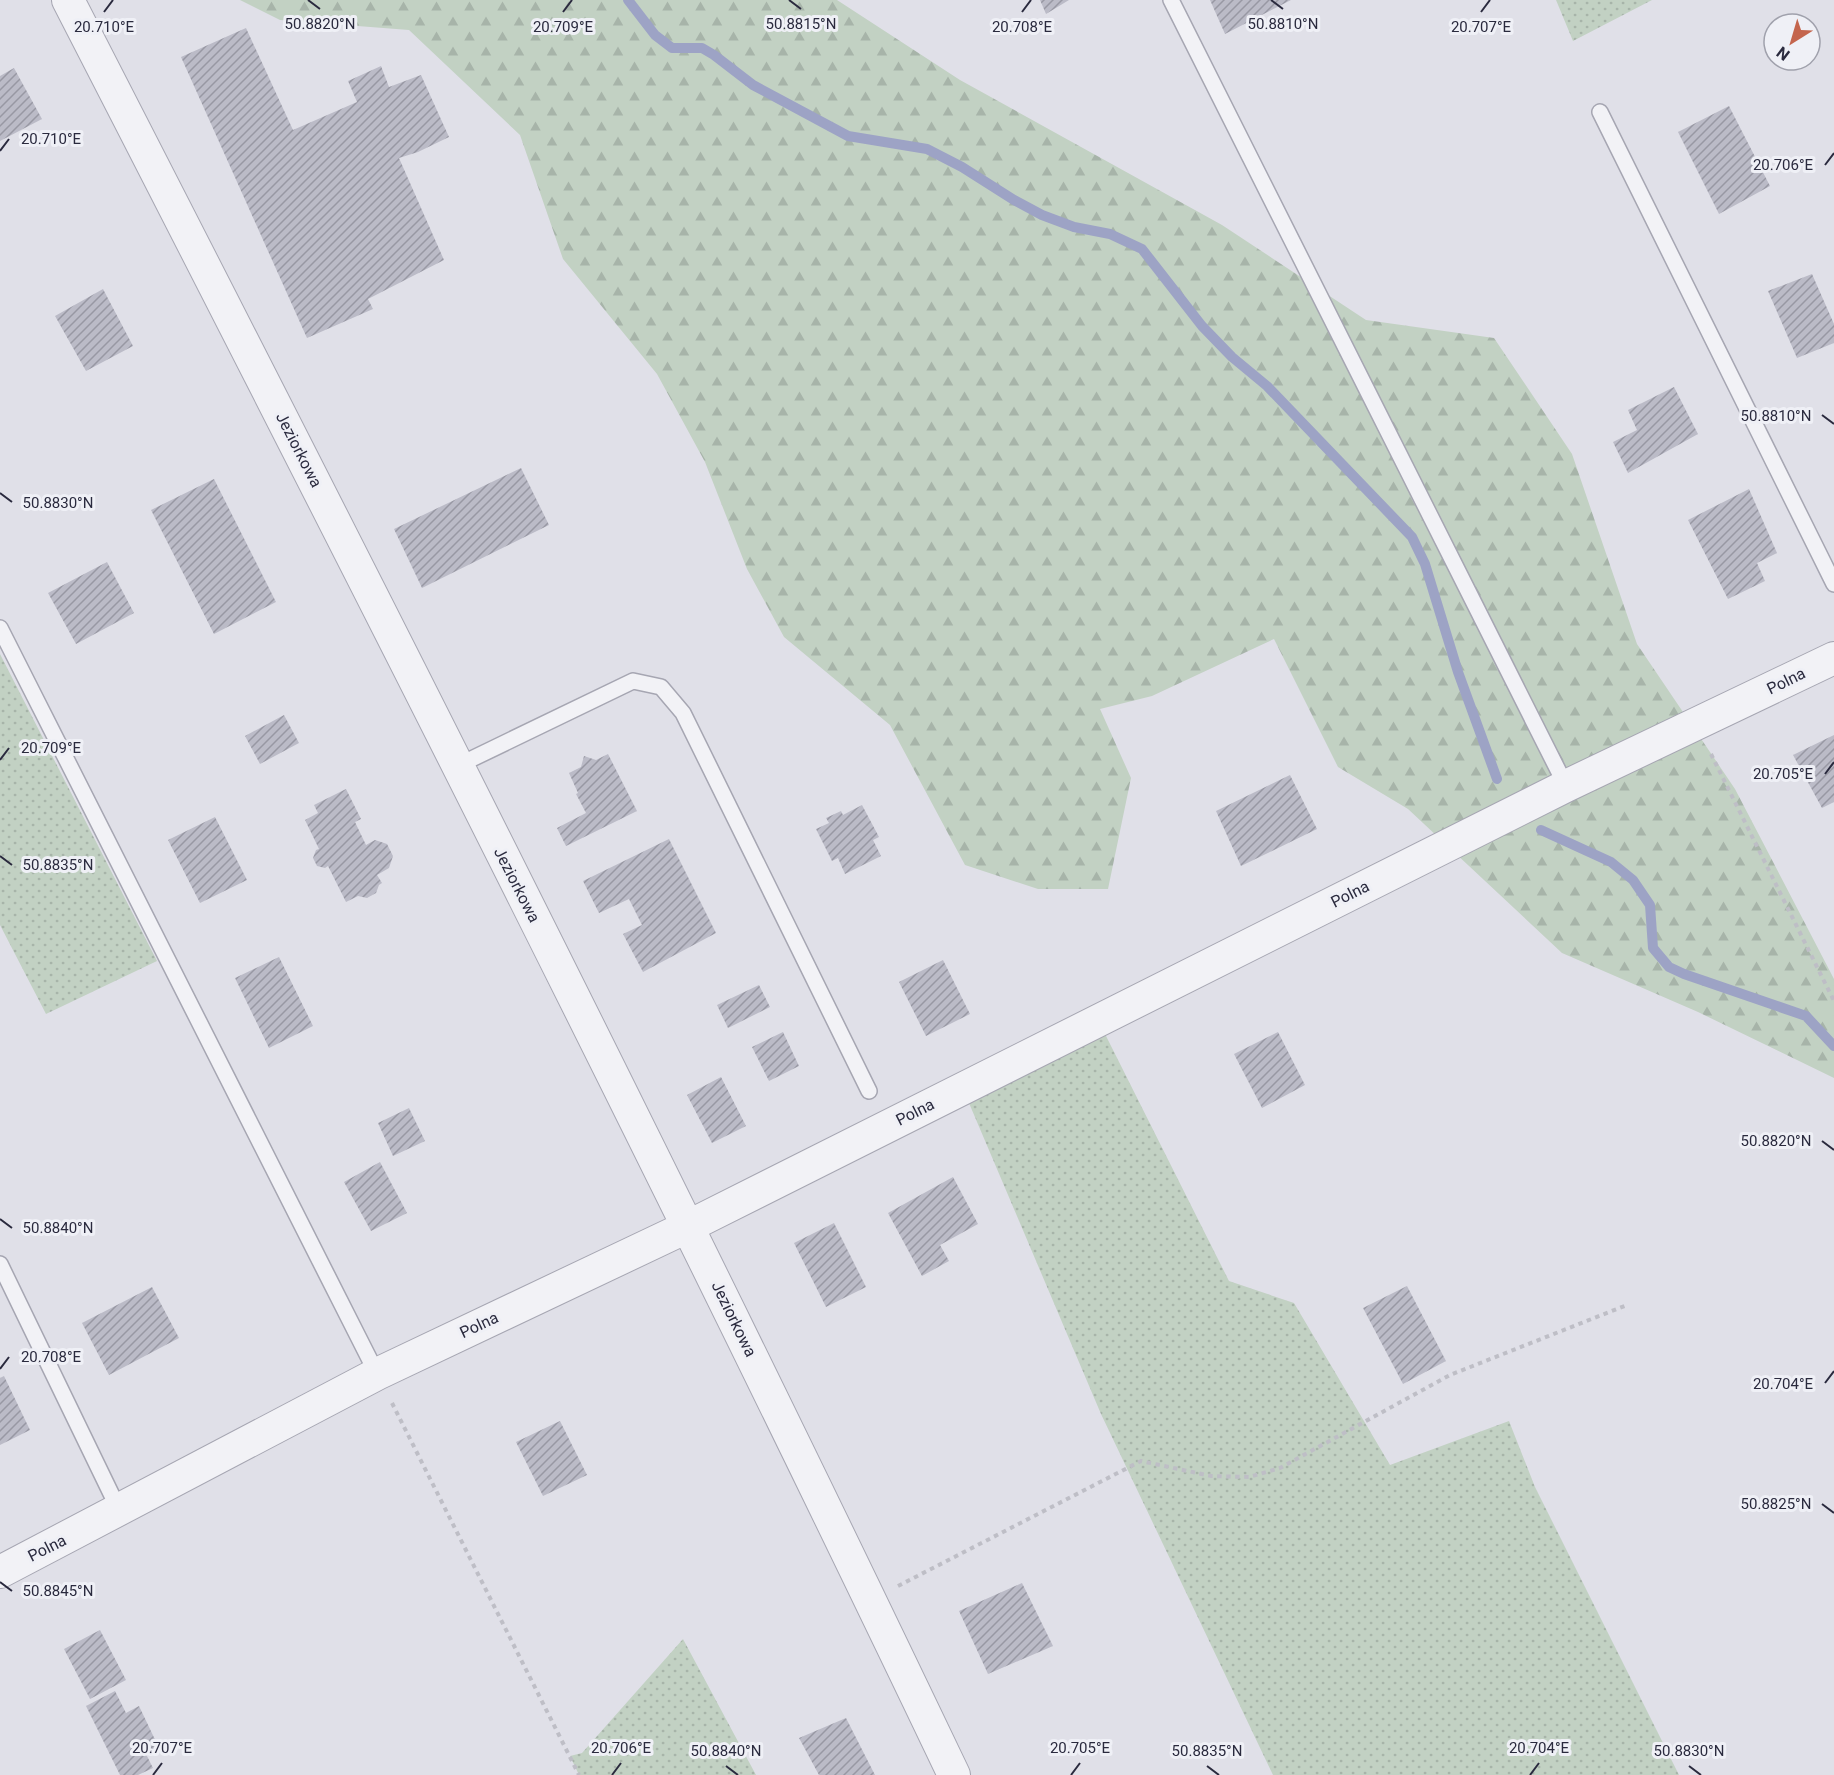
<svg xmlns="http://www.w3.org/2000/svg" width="1834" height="1775" font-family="Roboto,sans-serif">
<defs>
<pattern id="grass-dots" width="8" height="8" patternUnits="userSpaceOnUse" patternTransform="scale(1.5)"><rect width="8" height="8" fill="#c2d1c3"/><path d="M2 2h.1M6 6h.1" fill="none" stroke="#a7b4a9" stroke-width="1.8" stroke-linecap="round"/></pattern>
<pattern id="forest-firs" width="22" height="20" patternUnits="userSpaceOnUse" patternTransform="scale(1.5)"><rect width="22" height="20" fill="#c2d1c3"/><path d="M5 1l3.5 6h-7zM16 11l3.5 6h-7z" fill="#a7b4a9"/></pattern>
<pattern id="building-hatch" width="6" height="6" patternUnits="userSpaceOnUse" patternTransform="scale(1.5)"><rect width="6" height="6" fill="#bbbbc7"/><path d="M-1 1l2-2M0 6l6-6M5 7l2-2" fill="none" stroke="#9898a3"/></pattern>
</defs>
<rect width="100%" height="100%" fill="#e0e0e8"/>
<path fill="url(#grass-dots)" d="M1556,0H1652L1573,41Z
M0,654L157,961L46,1014L0,925Z
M1103,1030L1229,1281L1294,1303L1390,1465L1509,1421L1535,1487L1679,1775H1273L1101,1414L966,1096Z
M683,1639L756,1775H579L570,1756L582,1753Z"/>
<path fill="url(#forest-firs)" d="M240,0H837L960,80L1222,225L1366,320L1494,338L1572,454L1637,644L1735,789L1834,979V1078L1698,1012L1562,953L1408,809L1338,767L1274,639L1152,696L1100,709L1131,778L1108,889H1038L965,865L890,725L784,637L747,569L705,462L657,374L563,259L520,135L409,30L280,20Z"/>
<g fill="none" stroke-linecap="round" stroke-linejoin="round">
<path stroke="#9da3c5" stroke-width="10" d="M628,0L655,35L672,48H702L714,55L753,85L848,136L927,149L962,167L1014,200L1042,215L1074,227L1110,234L1142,249L1202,326L1232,357L1267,386L1412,537L1425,564L1458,672L1497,779
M1541,830L1611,862L1633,880L1650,905L1653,948L1669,967L1684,974L1806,1016L1834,1046"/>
</g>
<path fill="url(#building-hatch)" d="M1040,0H1069L1046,14Z
M1210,0H1291L1225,34Z
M246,28L293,130L357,102L348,81L381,66L389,87L421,75L449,137L418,152L399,158L444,260L368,299L373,309L307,338L181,57Z
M14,68L42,119L0,141V76Z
M1729,106L1770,186L1719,214L1678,132Z
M1812,274L1834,324V343L1797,358L1768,291Z
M103,289L133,346L86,371L55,316Z
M1674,387L1698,434L1628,473L1613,442L1637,430L1628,410Z
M521,468L549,525L422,588L394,529Z
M214,479L276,602L214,634L151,510Z
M1749,489L1777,553L1757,563L1765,581L1728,599L1688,520Z
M107,562L134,613L76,644L48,593Z
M284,715L299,743L260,764L245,736Z
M1834,735V802L1822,808L1793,755Z
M608,754L637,811L566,846L557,828L586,813L576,794L578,793L569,773L581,767L584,756L596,760Z
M1290,775L1317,829L1241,866L1216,811Z
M346,789L361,819L355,822L366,845L375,840L387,844L393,856L389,868L377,875L382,883L379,885L376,893L367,898L358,896L346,902L328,866L325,868L317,866L313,858L316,850L319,849L305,820L318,813L314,805Z
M862,805L879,837L873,840L881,856L845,874L838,858L832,861L816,829L829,823L826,818L841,811L843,815Z
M215,817L247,880L200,903L168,840Z
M669,839L716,933L643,972L623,934L642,925L629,899L599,913L583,881Z
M279,957L313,1026L269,1048L235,978Z
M943,960L970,1014L926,1036L899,982Z
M759,985L770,1007L728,1028L717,1005Z
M783,1032L799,1066L769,1081L752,1047Z
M1278,1032L1305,1085L1262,1108L1234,1054Z
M721,1077L746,1126L712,1143L687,1095Z
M409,1108L425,1141L393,1156L378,1123Z
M380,1162L407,1213L371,1231L344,1182Z
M953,1177L978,1224L940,1245L949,1261L922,1276L888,1213Z
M834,1223L866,1287L826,1307L794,1243Z
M1407,1286L1446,1361L1403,1384L1363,1308Z
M152,1287L179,1338L109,1375L82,1323Z
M4,1376L30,1430L0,1445V1378Z
M560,1421L587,1475L543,1496L516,1442Z
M1022,1583L1053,1646L988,1674L959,1611Z
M100,1630L126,1680L90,1699L64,1649Z
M115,1691L126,1713L139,1706L159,1748L146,1754L153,1768L138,1775H120L86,1706Z
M846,1718L875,1775H819L799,1738Z"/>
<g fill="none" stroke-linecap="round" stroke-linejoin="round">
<g stroke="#a6a6b2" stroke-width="18">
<path id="lane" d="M1171,0L1566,786
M1600,112L1834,584
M0,628L377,1374
M457,766L633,681L661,687L683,713L869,1091
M0,1264L119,1510"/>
</g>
<g stroke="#a6a6b2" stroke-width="34">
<path id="street" d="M68,0C370,588 669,1178 954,1775
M0,1572L377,1374L689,1226L1566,786L1834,658"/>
</g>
<path stroke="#bebec6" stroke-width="4" stroke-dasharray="4.5 4.5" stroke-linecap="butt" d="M1711,754L1834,1001
M392,1403L579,1775
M898,1586L1141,1461L1211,1476L1249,1477L1280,1468L1450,1375L1627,1305"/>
<use href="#lane" stroke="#f2f2f6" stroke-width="15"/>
<use href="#street" stroke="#f2f2f6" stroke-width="32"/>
</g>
<path fill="none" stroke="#2a2a3e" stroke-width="2" d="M308,0L320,9M789,0L801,9M1271,0L1283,9M104,12L113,0M563,12L572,0M1022,12L1031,0M1481,12L1490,0M0,151L9,139M1825,165L1834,153M1822,415L1834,424M0,493L12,502M0,760L9,748M1825,774L1834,762M0,856L12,865M1822,1141L1834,1150M0,1219L12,1228M0,1369L9,1357M1825,1383L1834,1371M1822,1504L1834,1513M0,1582L12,1591M726,1766L738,1775M1207,1766L1219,1775M1689,1766L1701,1775M153,1775L162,1763M612,1775L621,1763M1071,1775L1080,1763M1530,1775L1539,1763"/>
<g text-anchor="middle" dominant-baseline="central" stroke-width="6" stroke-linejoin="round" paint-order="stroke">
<g font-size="16" fill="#2a2a3e" stroke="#eff0f6">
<text transform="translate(299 450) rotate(63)">Jeziorkowa</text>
<text transform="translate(1786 681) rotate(-26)">Polna</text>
<text transform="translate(517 885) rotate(63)">Jeziorkowa</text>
<text transform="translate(1350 894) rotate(-27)">Polna</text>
<text transform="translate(915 1112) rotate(-27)">Polna</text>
<text transform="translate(734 1319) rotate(64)">Jeziorkowa</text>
<text transform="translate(479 1325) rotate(-25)">Polna</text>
<text transform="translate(47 1548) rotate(-27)">Polna</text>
</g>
</g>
<g font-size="15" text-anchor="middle" fill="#2a2a3e" stroke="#eff0f6" stroke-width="6" stroke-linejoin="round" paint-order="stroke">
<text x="801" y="29">50.8815°N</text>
<text x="320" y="29">50.8820°N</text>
<text x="1283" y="29">50.8810°N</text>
<text x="104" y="32">20.710°E</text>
<text x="563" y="32">20.709°E</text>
<text x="1022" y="32">20.708°E</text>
<text x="1481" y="32">20.707°E</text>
<text x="51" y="144">20.710°E</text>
<text x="1783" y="170">20.706°E</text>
<text x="1776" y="421">50.8810°N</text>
<text x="58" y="508">50.8830°N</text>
<text x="51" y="753">20.709°E</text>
<text x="1783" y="779">20.705°E</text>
<text x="58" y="870">50.8835°N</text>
<text x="1776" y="1146">50.8820°N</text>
<text x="58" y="1233">50.8840°N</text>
<text x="51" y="1362">20.708°E</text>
<text x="1783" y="1389">20.704°E</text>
<text x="1776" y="1509">50.8825°N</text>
<text x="58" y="1596">50.8845°N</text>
<text x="162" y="1753">20.707°E</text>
<text x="621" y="1753">20.706°E</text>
<text x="1080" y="1753">20.705°E</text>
<text x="1539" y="1753">20.704°E</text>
<text x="726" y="1756">50.8840°N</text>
<text x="1207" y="1756">50.8835°N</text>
<text x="1689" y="1756">50.8830°N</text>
</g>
<g transform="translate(1792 42) rotate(217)"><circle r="28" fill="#eff0f6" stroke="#a0a1ac" stroke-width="1.5"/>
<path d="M0-4.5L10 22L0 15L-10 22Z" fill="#c4654d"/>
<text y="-9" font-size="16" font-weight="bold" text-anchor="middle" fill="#2a2a3e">N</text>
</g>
</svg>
